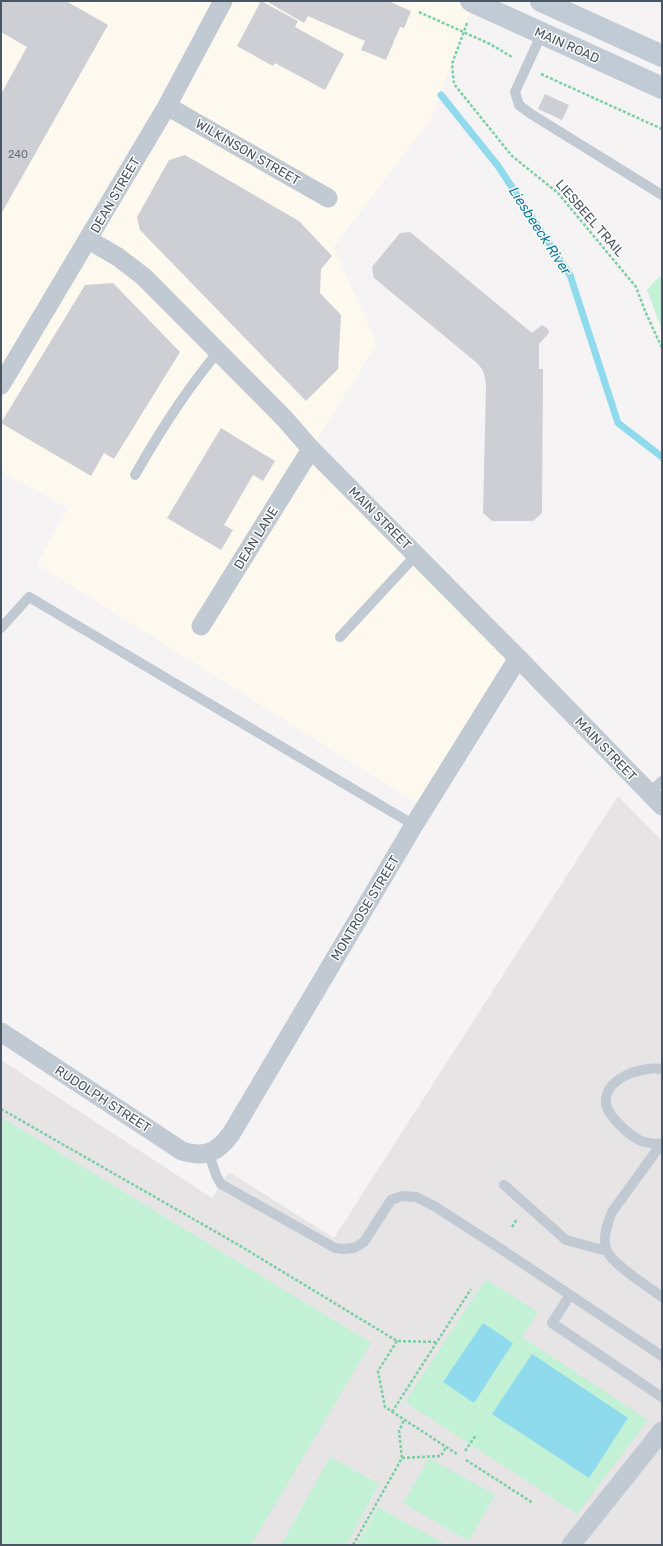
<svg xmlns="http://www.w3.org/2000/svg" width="663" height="1546" font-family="Rubik,sans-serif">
<rect width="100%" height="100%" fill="#f5f3f3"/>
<path fill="#fdf9ef" d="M1,1H471L474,2L430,120L334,247L377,344L311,449L518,658L424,808L37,564L68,508L1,471Z"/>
<path fill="#e6e4e5" d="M618,796L662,841V1545H1V1060L212,1198L229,1172L334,1238Z"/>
<path fill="#c3f1d5" d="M662,274V330L647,290Z
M1,1117L371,1343L251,1545H1Z
M486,1279L538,1312L522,1337L648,1420L577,1514L405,1402Z
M330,1457L379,1484L346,1545H281Z
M429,1458L495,1495L469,1541L403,1503Z
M378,1507L446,1545H357Z"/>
<path fill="#90daee" d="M483,1323L513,1343L474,1403L443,1382Z
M532,1354L628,1418L589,1478L492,1414Z"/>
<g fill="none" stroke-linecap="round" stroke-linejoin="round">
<path stroke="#90daee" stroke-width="7" d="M441,95L498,166L570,275L618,423L662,457"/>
</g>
<path fill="#cdcfd5" d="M1,1H66L108,25L1,214V94L27,47L1,32Z
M261,1L298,21L295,27L344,54L325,90L275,63L273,66L237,46Z
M266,1H388L411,11L404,28L400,27L386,60L361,50L365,41L308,16L304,23Z
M545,94L569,105L562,120L538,109Z
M185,155L299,221L332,256L321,269L320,293L341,315L338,369L306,401L140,230L137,217L169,160Z
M410,232L532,333L542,325L548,329L549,333L539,344V369H543L542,513L533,521H492L483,513L486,386L485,377L482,369L477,363L374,278L372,267L400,233Z
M113,283L180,352L114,459L104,453L91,476L1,423L85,285Z
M221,428L275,461L263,481L253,475L224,525L233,530L221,550L167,518Z"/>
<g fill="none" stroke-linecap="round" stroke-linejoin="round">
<path stroke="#7ad0a6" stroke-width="2.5" stroke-dasharray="3 2" stroke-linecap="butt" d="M419,12L490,44L512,57
M467,23L452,64L454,84L512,156L558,193L636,287L645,311L662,348
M541,74L662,129
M1,1109L237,1244L397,1341L438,1342
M512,1227L517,1219
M397,1341L378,1371L385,1407L457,1454
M392,1412L471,1289
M465,1451L476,1435
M402,1458L441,1456L446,1447
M466,1460L533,1503
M353,1545L402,1458L399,1431L404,1420"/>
<path stroke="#c1cad2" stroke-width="10" d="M542,33L515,92L519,105L531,114L662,195
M135,475C160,431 185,391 218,352
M1,628L29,597L414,825
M340,637L416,555
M649,793L662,781
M662,1143L612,1212C607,1223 602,1240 607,1251C613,1265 649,1287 662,1297
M661,1144C653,1144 646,1143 639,1140C629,1135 608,1116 606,1104C603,1078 642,1066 662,1069
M209,1154L216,1175L221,1184L335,1248L343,1249L354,1248L364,1242L391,1200L402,1196L416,1197L434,1206L498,1247L662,1356
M504,1185L566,1240L607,1251
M570,1295L552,1323L662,1397"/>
<path stroke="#c1cad2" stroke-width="19" d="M167,106L328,198
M89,240L118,257L144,277L284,418L311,449L518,658L662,806
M1,385L167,106L223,1
M201,626L311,449
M1,1032L182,1151C205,1158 217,1153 231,1134L414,825L518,658
M571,1545L662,1431"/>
<path stroke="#c1cbd6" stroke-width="22" d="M471,1L662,88
M541,1L662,56"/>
</g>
<g text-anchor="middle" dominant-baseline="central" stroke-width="3" stroke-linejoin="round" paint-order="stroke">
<g font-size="11" fill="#6b747e">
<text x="18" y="154">240</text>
</g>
<g font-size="13" fill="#4a5661" stroke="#fff">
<text transform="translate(567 45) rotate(24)">MAIN ROAD</text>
<text transform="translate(248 152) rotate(30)">WILKINSON STREET</text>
<text transform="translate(115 195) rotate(-60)">DEAN STREET</text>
<text transform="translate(590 218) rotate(49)">LIESBEEL TRAIL</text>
<text transform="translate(380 518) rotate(45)">MAIN STREET</text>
<text transform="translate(256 538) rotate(-58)">DEAN LANE</text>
<text transform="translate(606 749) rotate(46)">MAIN STREET</text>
<text transform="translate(365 908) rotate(-59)">MONTROSE STREET</text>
<text transform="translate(103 1099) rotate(33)">RUDOLPH STREET</text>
</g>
<g font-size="14" font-style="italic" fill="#0c7c9b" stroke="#fff">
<text transform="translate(540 231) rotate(57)">Liesbeeck River</text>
</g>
</g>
<rect width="663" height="1546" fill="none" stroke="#4a5661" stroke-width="4"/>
</svg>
